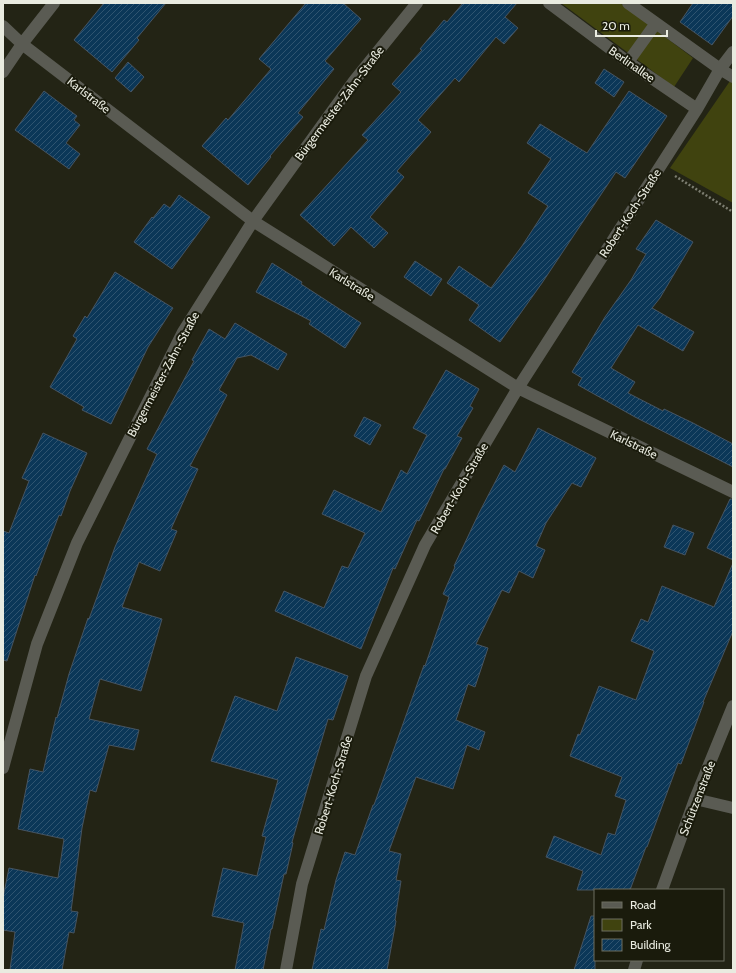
<svg xmlns="http://www.w3.org/2000/svg" width="736" height="973" font-family="Cabin,sans-serif">
<defs>
<pattern id="building-hatch" width="6" height="6" patternUnits="userSpaceOnUse"><rect width="6" height="6" fill="#0b3758"/><path d="M-1 1l2-2M0 6l6-6M5 7l2-2" fill="none" stroke="#2f5470"/></pattern>
</defs>
<rect width="100%" height="100%" fill="#232415"/>
<path fill="#40430f" d="M561,3H620L693,58L674,87Z
M730,81L733,83V203L670,168Z"/>
<path fill="url(#building-hatch)" stroke="#465461" d="M104,3H166L137,38L139,40L112,72L74,40Z
M306,3H343L361,19L325,61L334,69L298,113L303,117L270,156L271,157L248,185L202,146L226,118L228,120L271,69L259,59Z
M463,3H517L505,17L518,28L504,44L496,37L459,82L455,78L418,120L431,132L397,171L404,177L370,217L388,233L374,248L351,227L334,246L300,215L368,140L362,135L401,92L392,84L422,50L420,49L444,20L447,22Z
M693,3H733V16L712,45L680,22Z
M128,62L144,77L131,92L115,78Z
M604,69L624,82L614,97L595,83Z
M44,91L77,116L74,120L80,125L66,143L80,154L69,169L15,130Z
M629,91L667,116L625,178L616,172L542,283L500,342L469,320L479,305L447,283L459,266L491,288L522,246L548,206L528,193L551,159L527,143L540,124L587,153Z
M179,195L210,217L172,269L134,242L152,217L153,218L164,204L170,208Z
M656,220L693,242L660,298L652,308L694,332L683,351L638,325L611,368L635,382L628,393L663,411L664,409L693,423L733,444V467L635,417L578,385L582,378L572,372L605,317L631,280L646,254L636,249Z
M415,261L442,279L431,296L404,277Z
M272,263L302,282L301,284L361,323L345,348L309,324L311,321L256,292Z
M115,272L173,308L148,347L111,424L82,410L84,407L50,387L77,339L73,336L85,316L87,318Z
M235,323L287,354L278,370L251,355L237,358L219,390L227,395L190,466L198,469L171,529L177,531L160,571L139,562L122,607L162,619L141,691L100,679L89,719L139,730L134,750L109,745L96,792L90,790L82,828L71,911L78,912L74,933L69,932L62,970H10L15,932L3,930V898L9,868L58,878L64,839L18,829L30,769L43,772L56,717L57,718L69,674L88,618L89,619L115,547L127,520L157,454L147,449L194,361L192,360L209,329L225,339Z
M446,370L479,389L470,406L473,408L457,436L462,438L445,469H444L419,521L417,520L395,569L393,568L361,649L275,611L284,591L324,608L342,566L348,568L365,533L322,514L334,490L381,512L401,470L407,474L427,435L413,428Z
M364,417L381,425L370,445L354,436Z
M538,428L596,458L581,487L572,483L546,523L536,546L545,550L533,578L519,571L509,593L502,590L476,644L488,648L475,687L468,684L456,720L485,732L479,750L467,745L453,789L416,777L389,851L401,854L396,880L401,881L395,920L396,921L387,970H312L321,929L324,930L336,880L345,852L355,855L373,805H374L424,665L425,666L449,597L443,594L455,567L454,566L479,513L504,465L515,472Z
M43,433L87,453L70,491L61,516L59,515L36,576L35,575L7,661L3,660V531L9,533L29,481L22,478Z
M730,499H733V560L707,548Z
M673,525L694,533L685,555L664,547Z
M733,563V631L703,702H704L681,764L678,763L647,847H646L630,890H577L583,871L546,857L554,836L601,855L608,833L615,835L626,800L615,796L622,777L570,756L578,734L580,735L599,686L636,700L654,651L631,641L641,619L648,622L662,586L714,607Z
M296,657L348,676L333,720L328,719L308,786L292,842L293,843L286,874H284L272,929H271L263,970H235L244,923L212,916L223,868L257,876L266,837L262,836L278,780L211,761L235,696L277,711Z
M591,916H595V970H574Z"/>
<g fill="none" stroke-linecap="round" stroke-linejoin="round">
<path stroke="#7d7e71" stroke-width="2.5" stroke-dasharray="2 2" stroke-linecap="butt" d="M675,176L733,212"/>
<path stroke="#5a5b53" stroke-width="12" d="M549,3L628,62L697,109
M628,3L720,69L733,77
M3,26L22,44L253,221L518,388L733,492
M628,62L656,23
M3,72L22,44L54,3
M3,768L37,644L77,543L183,332L253,221L354,81L417,3
M695,799L733,808
M662,890L695,799L733,706
M286,970L302,884L366,676L425,545L518,388L697,109L720,69L733,52
M634,970L637,960"/>
</g>
<g text-anchor="middle" dominant-baseline="central" stroke-width="4" stroke-linejoin="round" paint-order="stroke">
<g font-size="12" fill="#e9ebe0" stroke="#1a1b0c">
<text transform="translate(632 64) rotate(35)">Berlinallee</text>
<text transform="translate(89 95) rotate(38)">Karlstraße</text>
<text transform="translate(339 103) rotate(-53)">Bürgermeister-Zahn-Straße</text>
<text transform="translate(630 213) rotate(-57)">Robert-Koch-Straße</text>
<text transform="translate(352 284) rotate(32)">Karlstraße</text>
<text transform="translate(163 374) rotate(-62)">Bürgermeister-Zahn-Straße</text>
<text transform="translate(634 444) rotate(26)">Karlstraße</text>
<text transform="translate(459 488) rotate(-60)">Robert-Koch-Straße</text>
<text transform="translate(333 785) rotate(-73)">Robert-Koch-Straße</text>
<text transform="translate(697 798) rotate(-69)">Schützenstraße</text>
</g>
</g>
<rect width="736" height="973" fill="none" stroke="#e9ebe0" stroke-width="8"/>
<rect x="594" y="889" width="130" height="72" fill="#1a1b0c" stroke="#6d6e61"/>
<rect x="602" y="902" width="20" height="6" fill="#5a5b53" stroke="#6d6e61"/>
<text x="630" y="909" font-size="12" fill="#e9ebe0">Road</text>
<rect x="602" y="919" width="20" height="12" fill="#40430f" stroke="#6d6e61"/>
<text x="630" y="929" font-size="12" fill="#e9ebe0">Park</text>
<rect x="602" y="939" width="20" height="12" fill="url(#building-hatch)" stroke="#6d6e61"/>
<text x="630" y="949" font-size="12" fill="#e9ebe0">Building</text>
<path d="M596 30v6h71v-6" fill="none" stroke="#e9ebe0" stroke-width="2"/>
<text x="602" y="30" font-size="12" fill="#e9ebe0" stroke="#1a1b0c" stroke-width="3" paint-order="stroke">20 m</text>
</svg>
